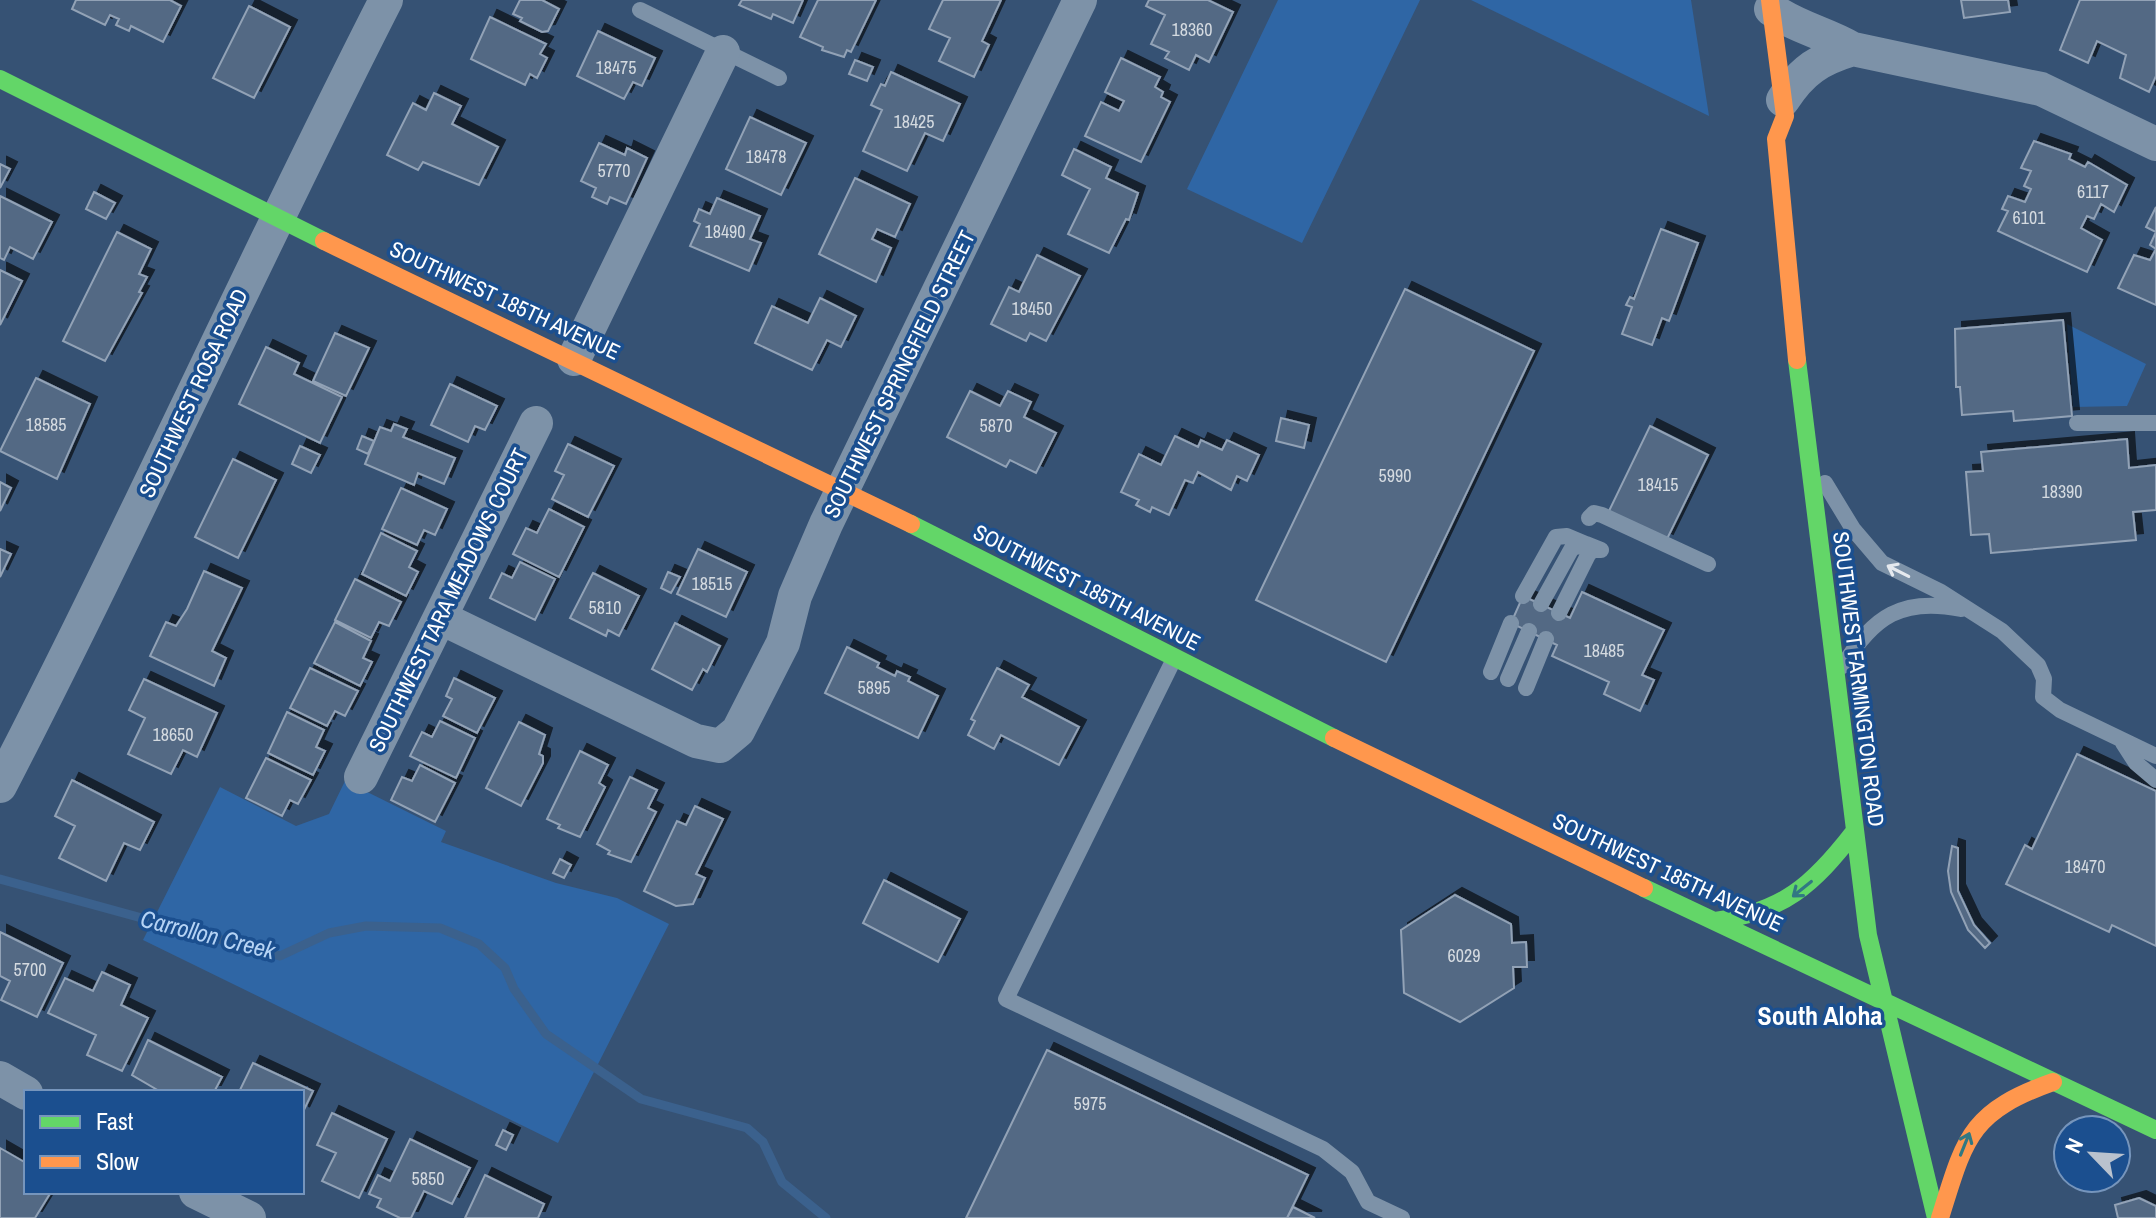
<svg xmlns="http://www.w3.org/2000/svg" width="2156" height="1218" font-family="'Archivo Narrow',sans-serif">
<defs>
<filter id="shadow"><feDropShadow dx="7" dy="-7" stdDeviation="0" flood-color="#0009"/></filter>
</defs>
<rect width="100%" height="100%" fill="#365274"/>
<path fill="#2f66a5" d="M1278,0H1420L1302,243L1187,189Z
M1471,0H1691L1709,116Z
M2067,324L2146,364L2127,406L2073,407Z
M345,781L446,831L441,842L556,883L617,898L669,924L558,1143L143,940L220,787L296,826L329,814Z"/>
<g fill="none" stroke-linecap="round" stroke-linejoin="round">
<path stroke="#3b618d" stroke-width="9" d="M0,879L280,956L329,933L366,926L440,928L479,944L505,968L514,989L546,1034L641,1099L747,1128L763,1142L782,1182L826,1218"/>
</g>
<path fill="#526984" stroke="#92a2b6" stroke-width="2" filter="url(#shadow)" d="M76,0H170L181,6L163,42L131,26L129,31L116,25L119,19L110,15L105,25L72,9Z
M520,0H542L559,9L548,31L542,32L520,21L522,18L513,14Z
M742,0H803L793,23L773,14L771,19L739,5Z
M818,0H876L851,52L847,50L844,57L822,50L823,47L800,37Z
M943,0H1001L982,41L989,45L974,77L939,61L950,38L929,29Z
M1149,0H1208L1233,12L1209,62L1196,55L1189,70L1165,58L1169,52L1151,44L1165,15L1146,6Z
M1961,0H2008L2010,12L1964,18Z
M2080,0H2156V76L2149,92L2120,78L2126,55L2097,41L2088,63L2060,50Z
M249,6L290,27L254,98L213,78Z
M490,17L546,44L540,54L547,58L537,78L530,74L525,85L471,59Z
M598,31L655,58L642,86L633,82L624,99L577,76Z
M1121,58L1160,77L1155,87L1163,92L1161,97L1170,102L1141,162L1085,136L1101,102L1119,111L1124,101L1105,92Z
M855,60L873,67L867,81L849,74Z
M891,72L960,104L943,141L925,133L907,171L863,151L882,110L871,105L881,84L885,86Z
M434,93L461,106L452,124L498,147L479,185L423,162L418,170L387,155L413,103L426,110Z
M750,117L806,143L781,195L726,169Z
M2034,141L2071,154L2069,159L2085,167L2088,162L2127,185L2114,212L2101,204L2094,219L2087,216L2081,228L2102,240L2087,272L1998,231L2008,211L2002,209L2008,196L2025,202L2031,189L2024,186L2031,171L2021,168Z
M599,143L625,155L627,148L647,158L626,204L610,197L607,204L592,197L596,188L581,181Z
M1074,149L1111,167L1106,178L1138,193L1129,220L1126,219L1109,253L1068,234L1090,189L1062,175Z
M0,164L10,169L0,188Z
M855,178L910,204L895,237L877,229L872,239L891,248L876,282L819,254Z
M94,192L115,203L106,219L86,209Z
M0,196L52,222L33,259L10,247L4,260L0,258Z
M717,198L760,216L750,239L761,243L749,271L690,246L700,224L694,221L699,209L710,214Z
M2156,207V249L2150,245L2156,232L2146,227Z
M1661,229L1698,243L1669,321L1662,318L1652,345L1622,334L1632,307L1626,305L1630,297L1634,299Z
M117,232L151,249L139,274L147,277L139,292L142,293L105,361L63,341Z
M2156,249V305L2118,288L2134,255L2150,260Z
M1037,255L1080,276L1046,341L1030,333L1026,341L991,324L1009,287L1019,292Z
M0,270L22,281L0,325Z
M1405,289L1534,351L1386,662L1256,600Z
M820,298L856,316L841,347L827,340L812,370L755,343L772,306L808,323Z
M2063,320L2072,416L2014,421L2013,411L1962,415L1960,387H1956L1955,329Z
M335,333L369,348L346,396L313,381Z
M266,347L299,363L294,374L342,397L320,443L239,404Z
M36,378L90,404L57,479L0,451Z
M450,384L497,406L485,430L475,426L468,442L431,425Z
M970,391L1000,406L1008,391L1031,402L1024,417L1056,433L1036,473L1010,460L1006,467L947,437Z
M1281,418L1309,425L1304,448L1276,441Z
M394,424L407,429L403,437L455,458L444,484L418,473L414,485L365,464L380,427L391,431Z
M1650,426L1708,455L1666,541L1608,513Z
M362,436L374,441L368,454L357,449Z
M1175,436L1198,447L1201,440L1222,450L1227,440L1259,455L1247,481L1237,476L1231,490L1198,472L1193,483L1185,480L1169,515L1152,507L1150,512L1136,505L1139,500L1121,492L1139,454L1161,465Z
M2127,439L2129,468L2156,465V510L2133,512L2136,540L1991,553L1989,534L1971,535L1966,472L1983,471L1981,452Z
M568,444L614,466L588,517L552,499L564,475L555,471Z
M300,446L320,455L311,473L292,464Z
M233,459L276,480L238,558L195,537Z
M0,482L11,488L0,511Z
M401,488L447,509L435,535L424,530L417,545L382,529Z
M549,509L584,527L559,577L513,554L526,528L537,533Z
M381,533L417,551L409,567L418,572L406,596L362,574Z
M0,549L11,554L0,577Z
M698,549L747,572L726,617L677,594Z
M520,562L555,579L535,620L490,598L502,573L512,578Z
M204,571L242,588L212,651L226,658L214,686L150,656L166,622L176,626L187,609Z
M668,572L680,577L671,593L661,588Z
M593,573L639,596L619,636L608,630L606,636L570,618Z
M355,579L401,602L389,626L379,622L371,638L335,620Z
M1582,592L1664,630L1642,675L1654,680L1640,711L1604,694L1609,682L1552,656L1557,645L1511,623L1523,596L1570,618Z
M335,622L371,641L363,658L372,662L360,686L314,663Z
M675,623L720,646L707,672L703,669L692,690L652,669Z
M847,647L879,663L877,667L895,676L897,671L910,677L908,681L938,696L918,738L825,693Z
M310,668L358,691L345,716L335,711L327,726L290,708Z
M997,668L1029,685L1022,697L1079,727L1059,765L1001,735L994,749L968,735L975,721L971,719Z
M454,678L495,698L477,733L443,716L452,699L446,696Z
M144,679L217,713L197,757L183,750L171,774L128,754L145,718L129,710Z
M287,712L324,730L316,747L325,751L313,775L268,753Z
M440,721L475,738L456,778L410,756L422,732L432,737Z
M519,722L545,735L539,754L543,756V763L521,806L486,788Z
M580,751L608,765L599,783L605,787L580,837L558,828L560,825L547,819Z
M2077,754L2156,791V946L2112,925L2109,932L2006,884L2025,845L2032,849Z
M266,758L311,780L298,804L290,800L282,816L246,798Z
M420,765L455,783L435,822L391,800L402,777L412,781Z
M630,777L657,790L648,808L656,812L631,862L608,854L610,851L597,844Z
M72,780L154,822L140,850L124,843L106,881L59,858L75,826L55,816Z
M695,806L723,819L696,874L705,878L693,904L676,906L644,891L677,821L686,825Z
M1952,846L1958,848V891L1974,925L1990,943L1985,948L1968,930L1951,892L1948,871Z
M560,859L571,865L564,878L553,873Z
M884,880L960,919L938,962L863,923Z
M1455,895L1511,924L1512,943L1526,942L1527,967H1513L1514,988L1460,1022L1404,993L1401,930Z
M0,932L63,963L37,1017L1,1000L10,981L0,976Z
M102,972L130,985L121,1005L148,1018L122,1071L87,1055L96,1035L48,1013L65,978L93,991Z
M148,1040L222,1077L214,1092H161L132,1075Z
M1047,1050L1308,1175L1287,1218H966Z
M253,1063L313,1091L302,1114V1092H239Z
M332,1113L387,1139L359,1198L322,1181L336,1153L317,1145Z
M503,1130L513,1135L506,1150L496,1145Z
M410,1139L470,1168L452,1204L424,1191L411,1218H400L377,1207L381,1199L369,1194L378,1175L390,1181Z
M0,1148L26,1163V1192H51L35,1218H0Z
M485,1175L544,1204L538,1218H465Z
M2139,1198L2156,1206V1218H2118L2115,1205Z
M1293,1207L1315,1218H1287Z"/>
<g fill="none" stroke-linecap="round" stroke-linejoin="round">
<path stroke="#7d92a8" stroke-width="16" d="M640,10L779,78
M2077,423H2156
M1825,483L1853,529L1882,563L1941,592L2002,631L2038,665L2044,679L2043,697L2060,710L2156,756
M1589,518L1594,513L1602,515L1708,564
M1523,596L1556,537L1567,536L1586,544
M1541,604L1572,548L1586,544L1601,550
M1559,613L1588,555L1592,550H1601
M1174,659L1006,999L1323,1149L1352,1172L1368,1202L1402,1218
M1843,666C1873,616 1903,597 1961,609
M1491,672L1511,623
M1508,679L1529,631
M1526,688L1546,639
M2123,743L2136,763L2156,780"/>
<path stroke="#7d92a8" stroke-width="34" d="M1771,9C1797,28 1826,33 1853,49L2041,89L2156,144
M1783,100C1802,70 1820,59 1853,49
M574,359L723,52
M441,618L696,741L720,746L738,731L783,643L795,596L826,524L1080,0
M361,777L536,423
M0,786C134,527 253,260 386,0
M0,1078L26,1093
M196,1192L249,1218"/>
<path stroke="#63d668" stroke-width="18" d="M0,79L324,241
M1797,360L1868,935L1936,1218
M911,524L1334,738
M1644,888L2156,1130
M1715,921C1783,912 1813,885 1854,832"/>
<path stroke="#ff974d" stroke-width="18" d="M1770,0L1785,116L1776,139L1797,360
M324,241L911,524
M1334,738L1644,888
M1940,1218C1965,1138 1969,1112 2053,1082"/>
</g>
<defs><path id="oneway-shaft" d="M-6 0H5M1.5-3L5.5 0L1.5 3" fill="none" stroke-width="1.6" stroke-linecap="round" stroke-linejoin="round" transform="scale(2)"/></defs>
<use stroke="#e5e9ee" href="#oneway-shaft" transform="translate(1898 571) rotate(-153)"/>
<g stroke="#317883">
<use href="#oneway-shaft" transform="translate(1802 889) rotate(141)"/>
<use href="#oneway-shaft" transform="translate(1965 1144) rotate(-68)"/>
</g>
<g text-anchor="middle" dominant-baseline="central" stroke-width="7" stroke-linejoin="round" paint-order="stroke">
<g font-size="18" fill="#d4dae0">
<text x="1192" y="29">18360</text>
<text x="616" y="67">18475</text>
<text x="914" y="121">18425</text>
<text x="766" y="156">18478</text>
<text x="614" y="170">5770</text>
<text x="2093" y="191">6117</text>
<text x="2029" y="217">6101</text>
<text x="725" y="231">18490</text>
<text x="1032" y="308">18450</text>
<text x="46" y="424">18585</text>
<text x="996" y="425">5870</text>
<text x="1395" y="475">5990</text>
<text x="1658" y="484">18415</text>
<text x="2062" y="491">18390</text>
<text x="712" y="583">18515</text>
<text x="605" y="607">5810</text>
<text x="1604" y="650">18485</text>
<text x="874" y="687">5895</text>
<text x="173" y="734">18650</text>
<text x="2085" y="866">18470</text>
<text x="1464" y="955">6029</text>
<text x="30" y="969">5700</text>
<text x="1090" y="1103">5975</text>
<text x="428" y="1178">5850</text>
</g>
<g font-size="22" fill="#fff" stroke="#1b4f8f">
<text transform="translate(505 300) rotate(25)">SOUTHWEST 185TH AVENUE</text>
<text transform="translate(899 374) rotate(-64)">SOUTHWEST SPRINGFIELD STREET</text>
<text transform="translate(193 393) rotate(-65)">SOUTHWEST ROSA ROAD</text>
<text transform="translate(1087 587) rotate(27)">SOUTHWEST 185TH AVENUE</text>
<text transform="translate(448 600) rotate(-64)">SOUTHWEST TARA MEADOWS COURT</text>
<text transform="translate(1859 679) rotate(83)">SOUTHWEST FARMINGTON ROAD</text>
<text transform="translate(1668 872) rotate(25)">SOUTHWEST 185TH AVENUE</text>
</g>
<g font-size="24" font-style="italic" fill="#b5d3f5" stroke="#1b4f8f">
<text transform="translate(208 934) rotate(14)">Carrollon Creek</text>
</g>
<g font-size="26" font-weight="bold" fill="#fff" stroke="#1b4f8f">
<text x="1820" y="1015">South Aloha</text>
</g>
</g>
<rect x="24" y="1090" width="280" height="104" fill="#1b4f8f" stroke="#7695bc" stroke-width="2"/>
<rect x="40" y="1116" width="40" height="12" fill="#63d668" stroke="#7695bc" stroke-width="2"/>
<text x="96" y="1130" font-size="24" fill="#ffffff">Fast</text>
<rect x="40" y="1156" width="40" height="12" fill="#ff974d" stroke="#7695bc" stroke-width="2"/>
<text x="96" y="1170" font-size="24" fill="#ffffff">Slow</text>
<g transform="translate(2092 1154) rotate(295)"><circle r="38" fill="#1b4f8f" stroke="#7695bc" stroke-width="2"/>
<path d="M0-6L14 30L0 20L-14 30Z" fill="#b9c2ce"/>
<text y="-12" font-size="22" font-weight="bold" text-anchor="middle" fill="#ffffff">N</text>
</g>
</svg>
